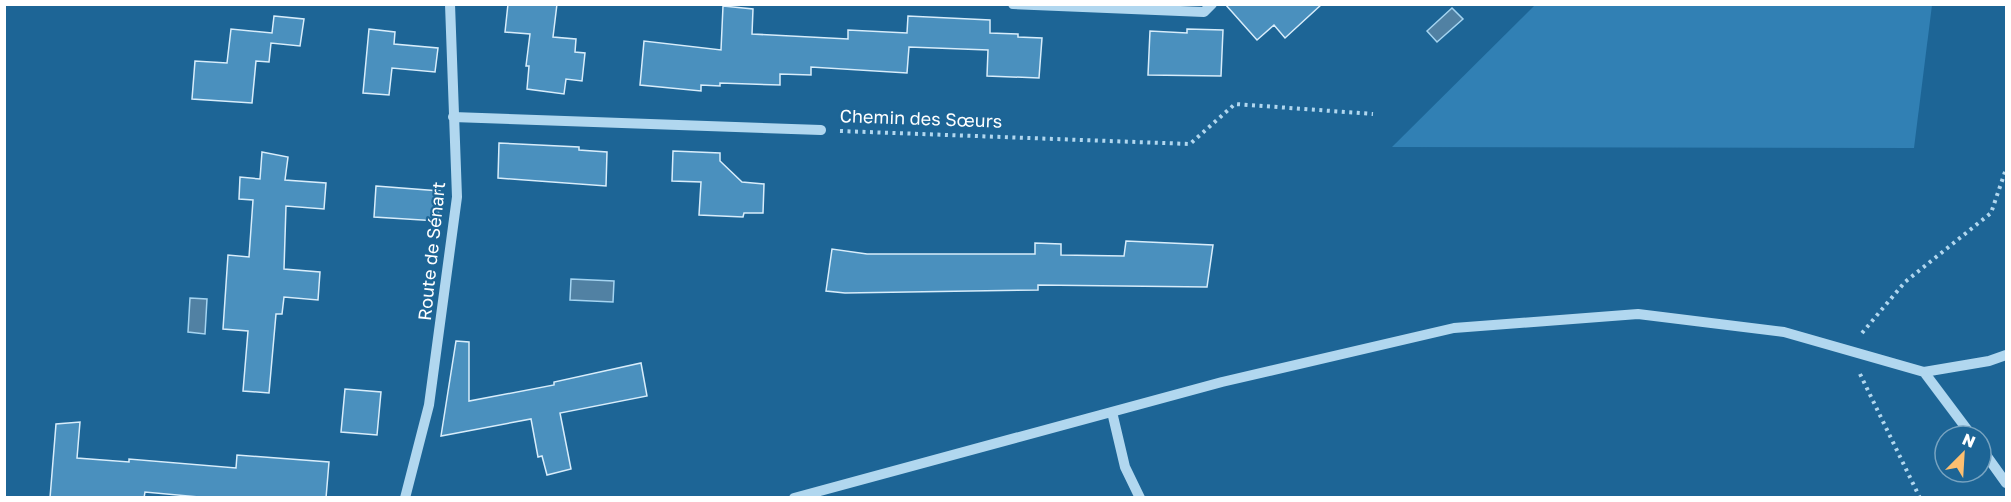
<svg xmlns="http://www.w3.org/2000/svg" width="2011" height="502" font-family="'Golos Text',sans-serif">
<rect width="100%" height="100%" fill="#1d6596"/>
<path fill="#3180b4" d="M1535,5H1932L1914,148L1392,147Z"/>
<path fill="#5181a3" stroke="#a4d4f1" stroke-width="1.5" d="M1452,8L1463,19L1437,42L1427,31Z
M571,279L614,281L613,302L570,300Z
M190,298L207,299L205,334L188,332Z"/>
<path fill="#4a90be" stroke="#d8edfb" stroke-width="1.5" d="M508,4H557L553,37L576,39L575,52L585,53L582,81L566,79L564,94L527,89L529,66H526L530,34L505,32Z
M1225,4H1322L1285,38L1274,25L1257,40Z
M723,6L753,9L752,34L848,39V30L907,33L908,16L990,20V33L1018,34V37L1042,38L1039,78L987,76L988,50L909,47L907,73L811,67V75L780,74V85L720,83V86L701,85V91L640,85L644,41L721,50Z
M274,16L304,19L300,46L271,43L269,62L256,61L252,103L192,99L195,61L227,63L231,29L272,33Z
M369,29L395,32L394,44L438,48L435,72L392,68L389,95L363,93Z
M1187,29L1223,30L1221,76L1148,75L1150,31L1187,33Z
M499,143L579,147V150L607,152L606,186L498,178Z
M673,151L720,153V161L742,182L764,184L763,213H744L743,217L699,215L701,182L672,181Z
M262,152L288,157L285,180L326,183L324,209L286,206L284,269L320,272L318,300L284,297L282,314H276L269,393L243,391L248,331L223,329L228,255L249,257L253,200L239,199L240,177L260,179Z
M376,186L440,191L438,221L374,217Z
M1126,241L1213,245L1207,287L1038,285V290L845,293L826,291L832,249L867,254H1035V243L1061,244V255L1124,256Z
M456,341L469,342V401L554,385V382L641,363L647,396L560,413L571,469L547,475L542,456L538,457L531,419L441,436Z
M345,389L381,392L377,435L341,432Z
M80,422L77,458L129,462V459L236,468L237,455L329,462L326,498H210L145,492L144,498H50L56,424Z"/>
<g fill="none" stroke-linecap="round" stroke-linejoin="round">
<path stroke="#b1d7ef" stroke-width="4" stroke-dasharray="3 4.5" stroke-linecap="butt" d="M840,131L1190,144L1235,104L1373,114
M1862,333L1905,282L1991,213L2006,169
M1860,374L1920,498"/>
<path stroke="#b1d7ef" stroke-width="10" d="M1013,4L1204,12L1212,4
M453,117L821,130
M1924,372L1972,436
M1112,412L1125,467L1140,498
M1981,448L2006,483
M405,498L429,405L457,197L450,4
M794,498L1222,382L1454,328L1638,314L1784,332L1924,372L1989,361L2006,355"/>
</g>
<g text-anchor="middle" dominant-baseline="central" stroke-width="4.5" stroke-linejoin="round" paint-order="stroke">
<g font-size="18" fill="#fff" stroke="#1d6596">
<text transform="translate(921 118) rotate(2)">Chemin des Sœurs</text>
<text transform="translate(431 251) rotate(-84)">Route de Sénart</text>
</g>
</g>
<rect width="2011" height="502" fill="none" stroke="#ffffff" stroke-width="12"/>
<g transform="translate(1963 454) rotate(24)"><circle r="28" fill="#1d6596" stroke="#77a3c0" stroke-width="1.5"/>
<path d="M0-4.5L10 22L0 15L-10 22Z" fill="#febf70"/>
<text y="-9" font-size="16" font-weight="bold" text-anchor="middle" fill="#ffffff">N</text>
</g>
</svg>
